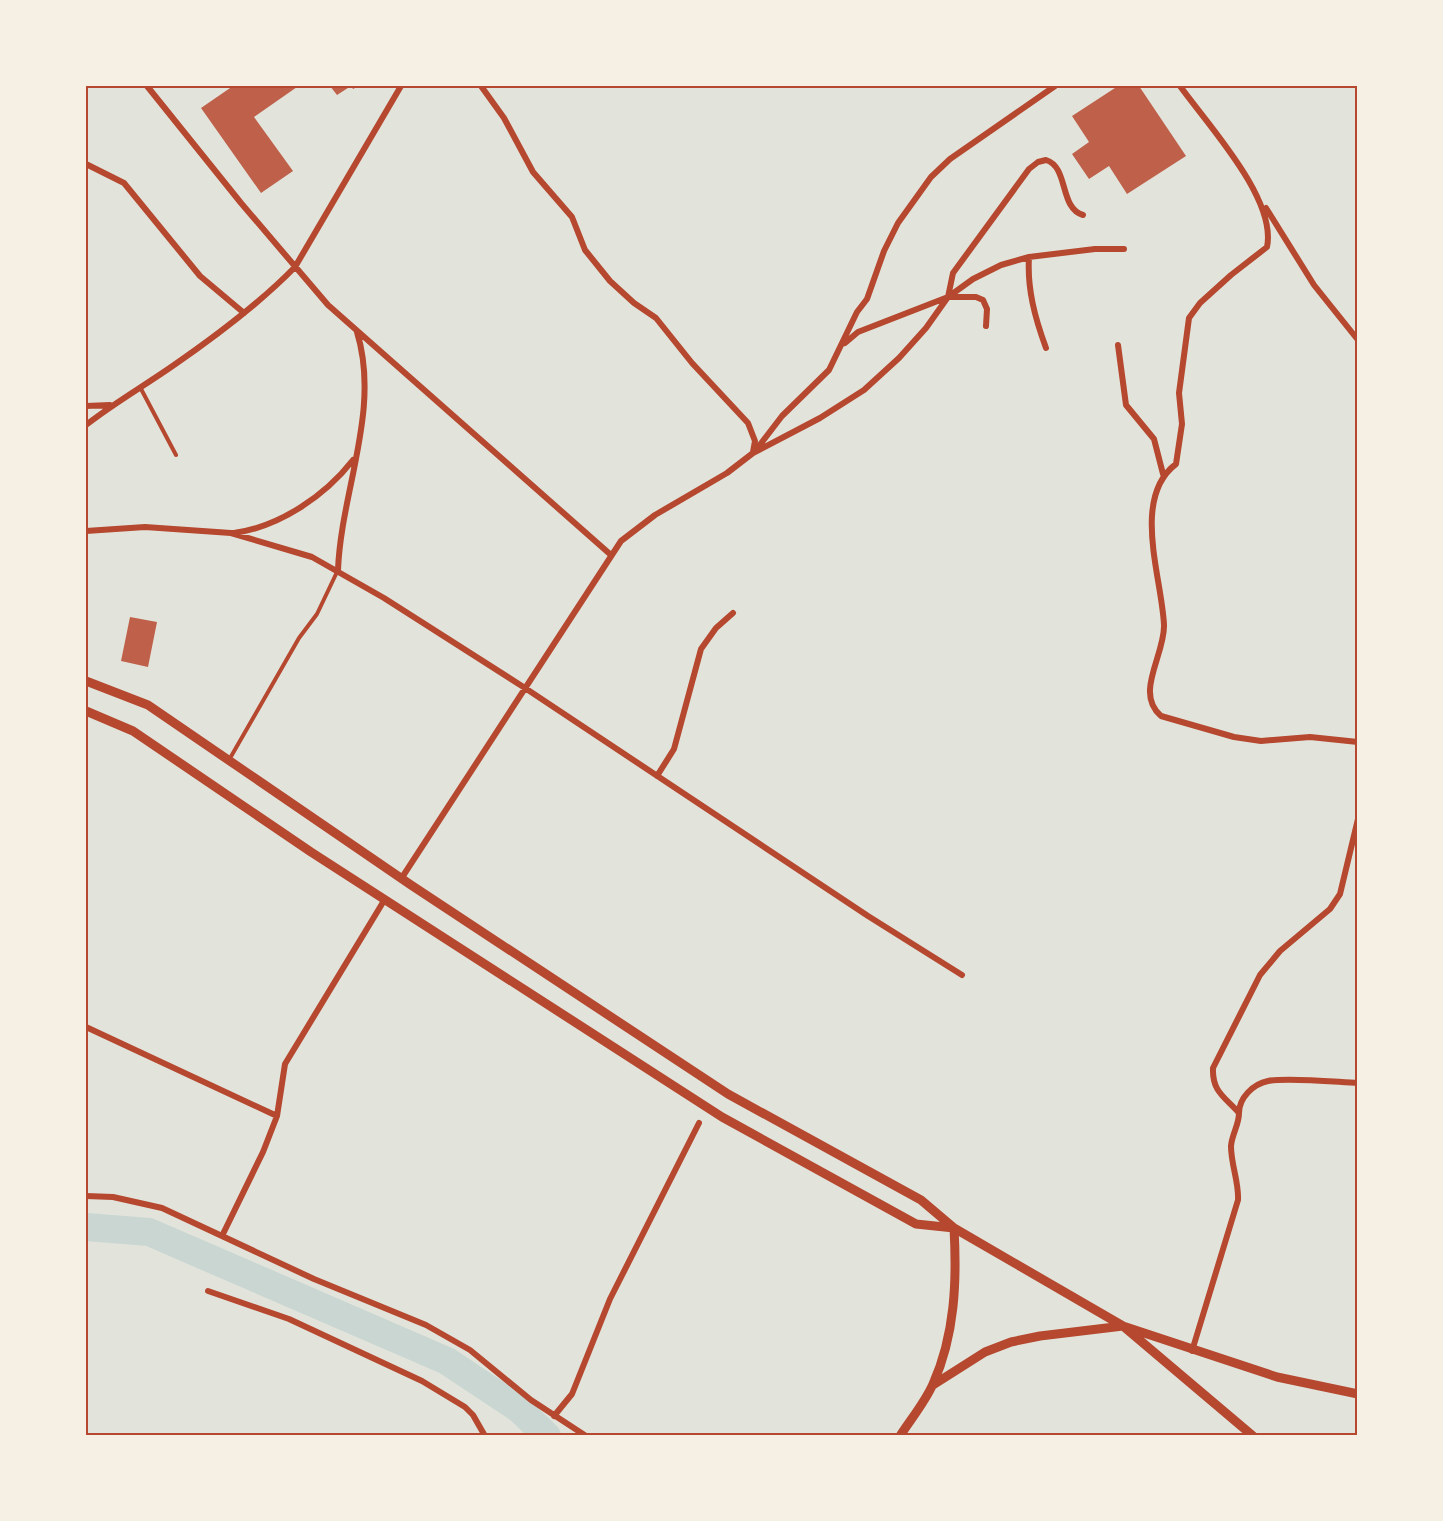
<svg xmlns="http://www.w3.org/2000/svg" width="1443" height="1521" font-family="Mulish,sans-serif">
<rect width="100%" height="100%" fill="#f6efe4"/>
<path fill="#e2e4dc" d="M86,86H1357V1435H86Z"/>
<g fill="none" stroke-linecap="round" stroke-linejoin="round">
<path stroke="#c9d6d2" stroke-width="28" d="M86,1227L149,1232L447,1361L519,1409L547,1436"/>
</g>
<path fill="#bf614a" d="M233,86L297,87L254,117L293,171L261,193L201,108Z
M330,86H359L353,89L351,86L337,95Z
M1118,86H1139L1186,156L1127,194L1109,166L1089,179L1072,154L1089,142L1072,116Z
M130,617L157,622L148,667L121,661Z"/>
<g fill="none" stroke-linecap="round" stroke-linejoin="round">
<path stroke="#b5482f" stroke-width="4" d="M140,387L176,455
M229,760L299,638L317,614L337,572"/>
<path stroke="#b5482f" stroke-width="6" d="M147,86L241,203L328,305L611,555
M481,86L504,118L533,172L572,217L585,250L610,281L634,303L656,318L692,363L748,423L755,441L753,452
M1180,86C1208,125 1277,199 1267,247L1231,275L1200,303L1189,318L1179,393L1182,424L1176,464C1131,498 1162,578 1164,625C1165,655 1134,693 1161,716L1234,737L1261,741L1310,737L1358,742
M86,164L124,183L200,276L244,313
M1266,208L1314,285L1358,340
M1029,257C1027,289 1035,318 1046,348
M949,297H976L983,300L987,309L986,326
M845,343L858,332L948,297L953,273L1029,169L1038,162L1046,160C1069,167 1059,208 1083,215
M1118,345L1126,405L1154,439L1163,474
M86,406L110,405
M86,425C114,403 144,386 174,365C216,336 259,304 295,267L401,86
M756,450L782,416L829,370L857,312L867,299L884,251L898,223L931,177L950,159L1055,86
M86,531L145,527L231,533L312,557L384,598L525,688L868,916L962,975
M234,533C279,527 325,496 353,460
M338,570C341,491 381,410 357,332
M657,776L674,749L701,649L716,628L733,613
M401,879L621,541L655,515L727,473L753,453L820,418L864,390L899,358L926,328L948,297L973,279L1001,265L1029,257L1095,249H1124
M86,1027L277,1116
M1239,1113C1239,1098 1253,1084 1268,1081C1287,1077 1336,1082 1358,1083
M86,1196L113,1197L162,1208L314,1279L426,1325L470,1350L531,1400L586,1436
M222,1236L263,1152L277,1116L285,1064L385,899
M208,1291L289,1319L422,1381L465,1407L473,1415L485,1436
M1192,1351L1238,1200C1239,1182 1231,1165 1231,1146C1232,1134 1239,1125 1239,1113C1225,1097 1212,1092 1213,1068L1260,975L1280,951L1330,909L1340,894L1358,819
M554,1416L572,1394L610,1299L699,1123"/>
<path stroke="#b5482f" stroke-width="9" d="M86,681L148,705L411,885L728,1094L921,1200L954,1228L1123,1326L1253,1436
M86,711L133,731L311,852L722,1117L916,1224L954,1228
M933,1385L985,1352L1011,1342L1040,1336L1123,1326L1277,1377L1358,1394
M900,1436C911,1419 925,1402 933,1384C955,1335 957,1281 954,1228"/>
</g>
<rect width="1443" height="1521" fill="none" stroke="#f6efe4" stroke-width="174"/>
<rect x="87" y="87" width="1269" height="1347" fill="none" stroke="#b5482f" stroke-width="2"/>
</svg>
